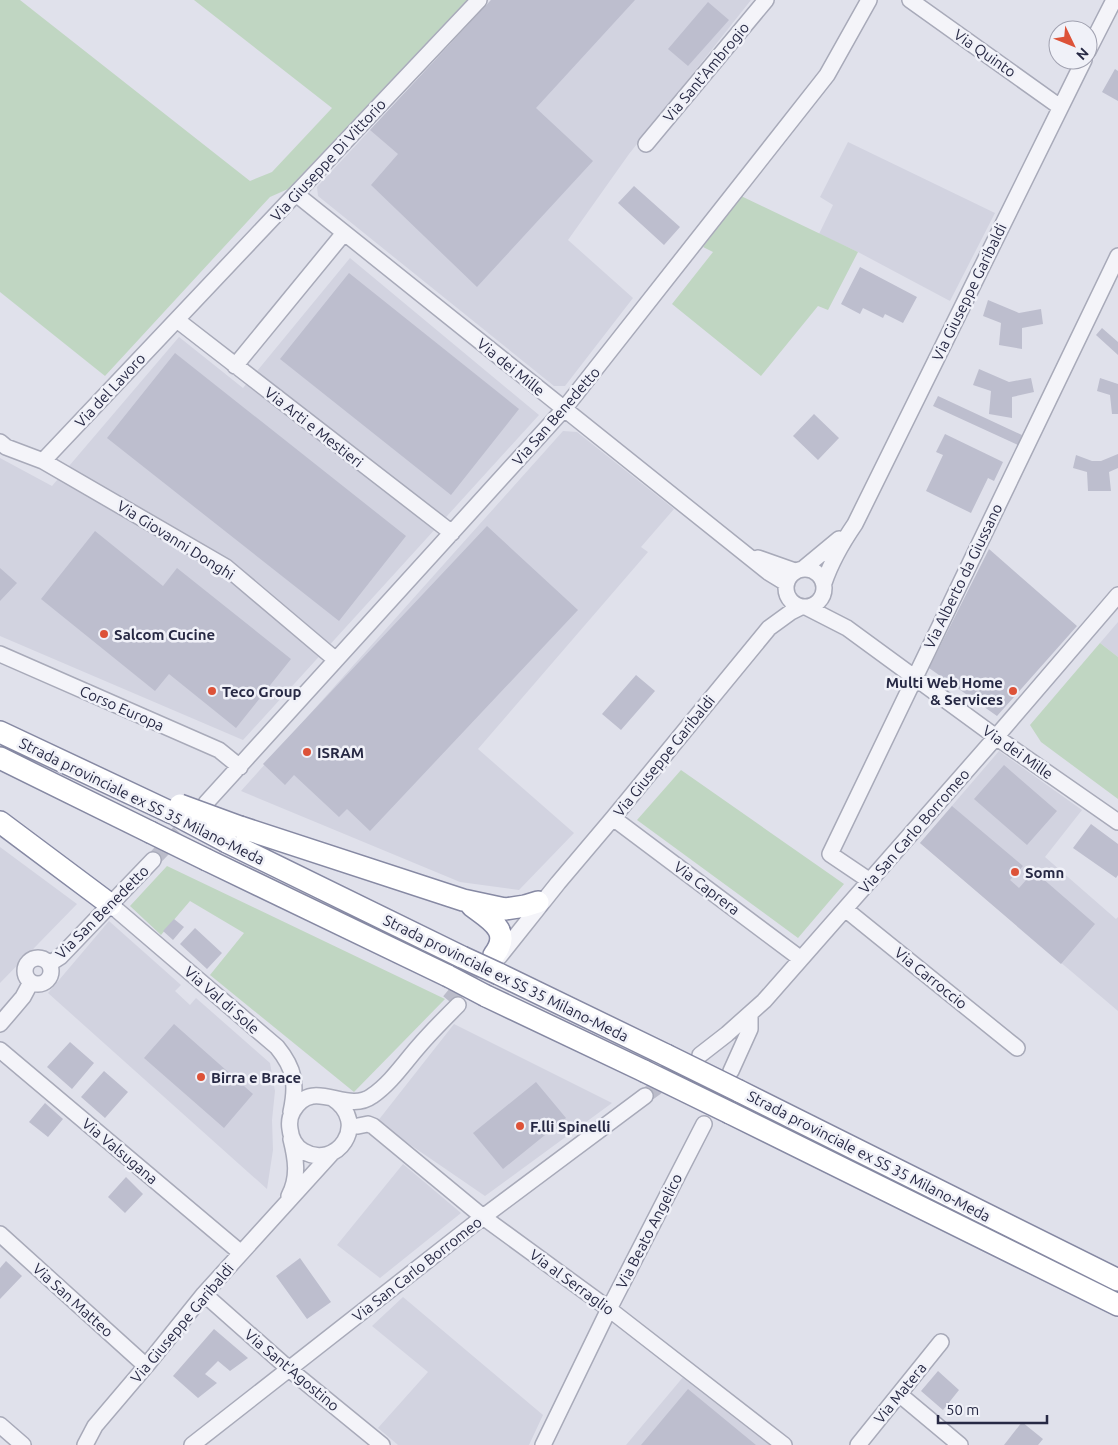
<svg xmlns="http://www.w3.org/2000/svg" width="1118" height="1445" font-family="Ubuntu,sans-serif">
<rect width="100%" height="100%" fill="#e0e1eb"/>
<path fill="#d2d3e0" d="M491,0H751L629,154L568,240L633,298L565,386H554L318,196L317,187Z
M848,142L995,213L950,301L858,252L819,234L833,205L820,197Z
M350,258L539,415L243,740L0,636V458L52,486L179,337L243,388Z
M563,431L577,432L674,509L641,547L648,552L478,749L574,833L519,890L460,882L241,791Z
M1118,622V657L1100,643Z
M999,751L1082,810L1045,857L1116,919L1118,917V1011L920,843Z
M0,847L77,904L0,983Z
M109,921L181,985L175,991L190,1005L196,998L270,1063L275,1091L272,1120L273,1150L267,1189L48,993Z
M454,1024L612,1103L485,1196L377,1122Z
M403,1164L461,1213L380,1278L337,1245Z
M403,1297L543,1415L529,1445H398L378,1428L428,1372L372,1326Z
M684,1376L771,1445H626Z"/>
<path fill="#c0d6c2" d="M0,0H20L250,181L272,172L332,108L194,0H467L288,189L270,197L105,376L0,292Z
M741,196L858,252L828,310L818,306L761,376L672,304L713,252L703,247Z
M1100,643L1118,657V799L1041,742L1030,725Z
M681,770L844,884L798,938L637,820Z
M167,866L445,999L354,1092L210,975L244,933L190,901L161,935L130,906Z"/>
<path fill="#bdbece" d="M491,0H635L536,108L593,161L477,287L371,185L398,154L370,130Z
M708,2L729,20L688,66L668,49Z
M1115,69L1118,71V101L1102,92Z
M634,186L680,227L664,245L618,203Z
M860,267L917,297L903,323L885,314L883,318L863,308L860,314L841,304Z
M349,273L519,409L451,495L280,359Z
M988,300L1019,313L1041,309L1043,324L1022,328V349L999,345L1001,323L983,316Z
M1102,328L1118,342V355L1096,335Z
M175,353L406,536L339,621L107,438Z
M979,369L1009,382L1031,378L1034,392L1012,397V418L989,414L991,391L973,385Z
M1100,378L1118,384V414H1112L1110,395L1097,391Z
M938,396L1022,435L1018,445L933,406Z
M814,414L839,438L818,460L793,436Z
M945,434L1003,462L994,481L988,478L971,513L926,491L943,455L936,452Z
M1118,454V468L1109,472L1111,491H1088L1087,472L1073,468L1076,455L1092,461H1101Z
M487,526L578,610L370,831L347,809L339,817L294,775L285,785L263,764Z
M95,531L163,586L177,568L291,659L236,728L169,674L155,691L41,599Z
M989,549L1077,626L997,716L929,668Z
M0,568L17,583L0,601Z
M636,675L655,691L621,730L602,714Z
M1004,765L1057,811L1027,845L974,799Z
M952,806L1023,866L1010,880L1019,888L1034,871L1095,924L1061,964L920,843Z
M1091,824L1118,844V875L1116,878L1073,848Z
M174,919L184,927L173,940L163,931Z
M195,928L222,953L207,969L180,944Z
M174,1024L253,1094L224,1128L144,1058Z
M70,1042L94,1063L72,1089L47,1067Z
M104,1071L128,1092L105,1118L81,1097Z
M536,1082L566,1118L503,1169L473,1133Z
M45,1103L63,1119L48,1137L29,1122Z
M126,1177L143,1194L125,1213L108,1197Z
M300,1258L331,1302L307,1319L276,1276Z
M6,1261L22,1276L0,1299V1268Z
M214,1329L248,1358L230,1371L218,1361L205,1374L217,1383L198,1398L173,1376Z
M938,1371L959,1390L943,1410L921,1391Z
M688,1389L756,1445H641Z
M1022,1422L1043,1439L1038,1445H1004Z"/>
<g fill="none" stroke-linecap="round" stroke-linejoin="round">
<path stroke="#bbbcca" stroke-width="15" stroke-dasharray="15 8" stroke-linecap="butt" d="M153,860L195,815
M449,1001L485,957
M645,1096L693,1061"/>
<g stroke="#a8aab9" stroke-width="18">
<path id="minor" d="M910,0L1060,107
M1088,51L1114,0
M646,144L766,0
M296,194L768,572L786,583
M177,320L452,533
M235,366L344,233
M0,442L6,447L43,461L226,567L336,660
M43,461L479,0
M758,558L795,571
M804,568L839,539
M786 588a19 19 0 1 1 38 0a19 19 0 1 1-38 0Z
M824,583C831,562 842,543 855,524L1084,60
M806,607L847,628L996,737L1118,822
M0,654L219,750L240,767
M206,803L564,409L827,75L869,0
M613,818L801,959
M870,881L830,854L1118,256
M111,905L277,1047C295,1069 297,1084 291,1112
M845,909L1017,1048
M499,957L558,883L613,818L769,628L791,612L801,607
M25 971a13 13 0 1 1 26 0a13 13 0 1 1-26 0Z
M49,964L60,957L153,860
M0,1024L23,997L31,982
M0,1050L241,1253
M700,1055L727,1034L764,1001L996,737L1118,595
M731,1071L750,1029V1015
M332,1098C371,1123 336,1171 303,1151C295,1146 291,1138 290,1129C289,1123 290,1116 293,1111C313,1076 346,1115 372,1096C391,1083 404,1063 419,1046C431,1032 445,1018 458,1005
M358,1126L368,1124L373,1126L483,1217L609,1309L784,1445
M289,1196C299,1177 296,1159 291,1139
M0,1234L146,1366
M204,1294L289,1369L382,1445
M899,1394L960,1445
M0,1425L23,1445
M85,1445L95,1426L146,1366L204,1294L332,1153
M192,1445L483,1217L645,1096
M543,1445L609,1309L704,1124
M858,1445L941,1342"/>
</g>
<g stroke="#8689a3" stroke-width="24">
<path id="highway" d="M0,732L172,813
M0,758L150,832
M0,822L111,905
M240,827L463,900L505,909L525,906L538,902
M227,842L462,957
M207,860L448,976
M472,906C489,919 513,931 494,955
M499,974L666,1055
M486,996L644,1071
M739,1091L1118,1280
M730,1113L1118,1305"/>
</g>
<use href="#minor" stroke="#f4f4f9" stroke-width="15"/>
<use href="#highway" stroke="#fff" stroke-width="21"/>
<g stroke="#8689a3" stroke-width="24" stroke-linecap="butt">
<path id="highway-bridge" d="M180,805L240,827
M176,815L227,842
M150,832L207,860
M462,957L499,974
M448,976L486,996
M666,1055L739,1091
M644,1071L730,1113"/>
</g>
<use href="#highway-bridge" stroke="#fff" stroke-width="21"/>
</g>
<g fill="#dd5238" stroke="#f0f1f8" stroke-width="2">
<circle cx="104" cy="634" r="5"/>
<circle cx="212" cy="691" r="5"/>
<circle cx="1013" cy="691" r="5"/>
<circle cx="307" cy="752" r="5"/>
<circle cx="1015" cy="872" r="5"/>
<circle cx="201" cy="1077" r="5"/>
<circle cx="520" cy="1126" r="5"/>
</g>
<g text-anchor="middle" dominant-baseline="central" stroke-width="5" stroke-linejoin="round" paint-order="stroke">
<g font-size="15" fill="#272944" stroke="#f0f1f8">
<text transform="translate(985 53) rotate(35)">Via Quinto</text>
<text transform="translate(706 72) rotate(-50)">Via Sant'Ambrogio</text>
<text transform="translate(328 160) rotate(-47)">Via Giuseppe Di Vittorio</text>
<text transform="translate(969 292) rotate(-64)">Via Giuseppe Garibaldi</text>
<text transform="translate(511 367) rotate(39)">Via dei Mille</text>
<text transform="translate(110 390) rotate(-47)">Via del Lavoro</text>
<text transform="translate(556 416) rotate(-49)">Via San Benedetto</text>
<text transform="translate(314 427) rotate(38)">Via Arti e Mestieri</text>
<text transform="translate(176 540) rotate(32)">Via Giovanni Donghi</text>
<text transform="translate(963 576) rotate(-64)">Via Alberto da Giussano</text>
<text transform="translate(122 708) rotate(24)">Corso Europa</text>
<text transform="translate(1018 752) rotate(35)">Via dei Mille</text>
<text transform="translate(664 756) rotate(-51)">Via Giuseppe Garibaldi</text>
<text transform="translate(142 801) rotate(26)">Strada provinciale ex SS 35 Milano-Meda</text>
<text transform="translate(914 831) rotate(-49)">Via San Carlo Borromeo</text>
<text transform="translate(707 888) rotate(37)">Via Caprera</text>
<text transform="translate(102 912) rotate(-45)">Via San Benedetto</text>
<text transform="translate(506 978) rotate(26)">Strada provinciale ex SS 35 Milano-Meda</text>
<text transform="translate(931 978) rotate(39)">Via Carroccio</text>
<text transform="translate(222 1000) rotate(41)">Via Val di Sole</text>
<text transform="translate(120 1151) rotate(40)">Via Valsugana</text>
<text transform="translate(869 1156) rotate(27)">Strada provinciale ex SS 35 Milano-Meda</text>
<text transform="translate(649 1231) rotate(-63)">Via Beato Angelico</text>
<text transform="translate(417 1269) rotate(-38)">Via San Carlo Borromeo</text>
<text transform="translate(572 1282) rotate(36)">Via al Serraglio</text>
<text transform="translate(73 1300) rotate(42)">Via San Matteo</text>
<text transform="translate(182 1323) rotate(-50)">Via Giuseppe Garibaldi</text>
<text transform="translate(292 1370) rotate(40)">Via Sant'Agostino</text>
<text transform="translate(900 1393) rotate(-51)">Via Matera</text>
</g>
<g font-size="15" font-weight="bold" fill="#272944" stroke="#f0f1f8" text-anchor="start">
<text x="114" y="634">Salcom Cucine</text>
<text x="1003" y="682" text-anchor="end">Multi Web Home<tspan x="1003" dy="17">&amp; Services</tspan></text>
<text x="222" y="691">Teco Group</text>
<text x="317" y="752">ISRAM</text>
<text x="1025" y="872">Somn</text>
<text x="211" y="1077">Birra e Brace</text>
<text x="530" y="1126">F.lli Spinelli</text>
</g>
</g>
<g transform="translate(1073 45) rotate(133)"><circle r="24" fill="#f0f1f8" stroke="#a0a1b0"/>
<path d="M0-4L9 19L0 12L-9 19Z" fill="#dd5238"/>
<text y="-8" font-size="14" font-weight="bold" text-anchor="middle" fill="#272944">N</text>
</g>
<path d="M938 1415v8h109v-8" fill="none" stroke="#272944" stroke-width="2.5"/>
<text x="946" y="1415" font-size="15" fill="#272944" stroke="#f0f1f8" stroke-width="4" paint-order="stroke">50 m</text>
</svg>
